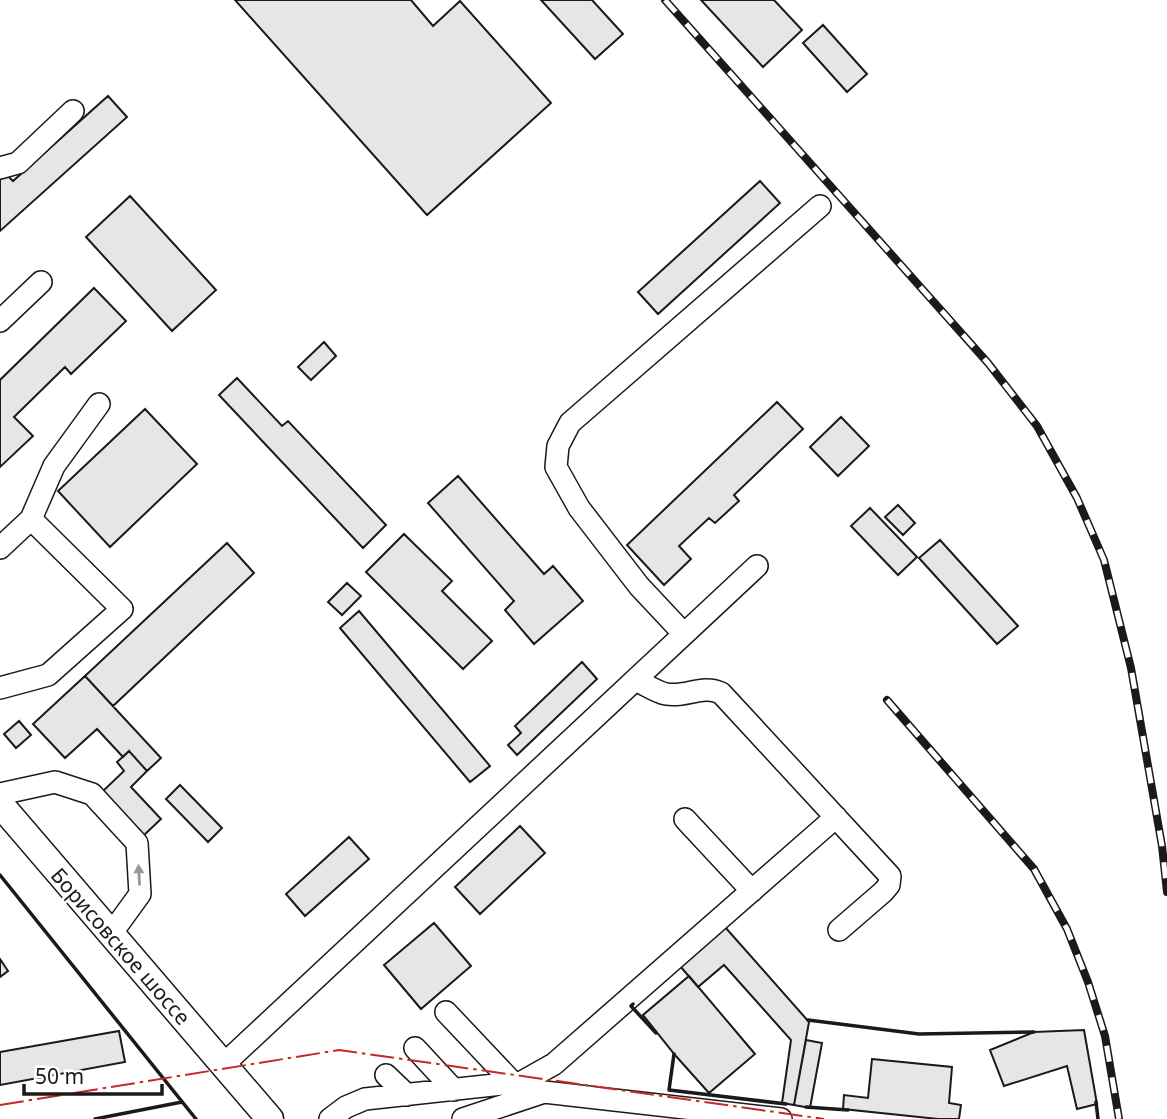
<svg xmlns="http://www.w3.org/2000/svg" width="1167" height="1119" font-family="'Noto Sans',sans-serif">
<rect width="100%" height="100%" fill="#fff"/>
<path fill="#e6e6e6" stroke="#1a1a1a" stroke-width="2" d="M235,0H411L433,26L460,1L551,103L427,215Z
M541,0H592L623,34L595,59Z
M701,0H774L802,30L763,67Z
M823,25L867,74L847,92L803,43Z
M108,96L127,117L0,231V180L6,174L13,181Z
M760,181L780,203L658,314L638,292Z
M130,196L216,290L172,331L86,237Z
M94,288L126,321L71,374L65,367L14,417L33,436L0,467V380Z
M324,342L336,356L311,380L298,367Z
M237,378L282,426L288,421L386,525L363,548L219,395Z
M777,402L803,429L734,495L739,501L715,523L709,518L679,546L691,559L664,585L627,545Z
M145,409L197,464L110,547L58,491Z
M841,417L869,446L838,476L810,447Z
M458,476L544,574L553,566L583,601L534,644L505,610L514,601L428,503Z
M898,505L915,523L903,535L885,517Z
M870,508L917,557L898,575L851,526Z
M404,534L452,581L442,591L492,641L463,669L366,572Z
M940,540L1018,626L997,644L919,558Z
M227,543L254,573L113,706L85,676Z
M347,583L361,596L342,615L328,602Z
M359,611L490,766L470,782L340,628Z
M582,662L597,679L517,755L508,745L521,733L515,726Z
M85,676L161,758L147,771L129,751L123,757L97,729L65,758L33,724Z
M19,721L31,735L16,748L4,734Z
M129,751L147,771L131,787L161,819L143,836L102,792L124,771L117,762Z
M180,785L222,828L208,842L166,799Z
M520,826L545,853L480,914L455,887Z
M349,837L369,859L305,916L286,894Z
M434,923L471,966L421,1009L384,965Z
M725,927L809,1022L794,1105L782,1103L791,1040L724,965L698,987L680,966Z
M0,959L8,971L0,977Z
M689,976L755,1054L709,1093L675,1055L643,1015Z
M1084,1030L1097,1104L1077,1109L1067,1066L1004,1086L990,1050L1034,1032Z
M119,1031L125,1062L0,1085V1052Z
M806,1040L822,1043L810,1108L794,1105Z
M872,1059L952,1067L949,1103L961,1105L959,1119H938L843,1109L844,1095L868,1098Z"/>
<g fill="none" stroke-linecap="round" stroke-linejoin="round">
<g stroke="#1a1a1a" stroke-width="24">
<path id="minor" d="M0,168L18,163L73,111
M0,321L41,282
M31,519L54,466L99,404
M0,548L31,519L122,609L48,675L0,688
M684,634L639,586L579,508L556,467L558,446L570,423L820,206
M635,680C645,684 656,692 666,694C686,698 702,684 721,693L890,876L889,885L883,892L839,930
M0,794L55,782L92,794L137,843L140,894L111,934
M685,819L752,891
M446,1012L514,1084
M415,1048L454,1090
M223,1065L757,566
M386,1075L407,1095
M330,1119L346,1107L365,1099L522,1082L554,1064L836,817
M463,1119L544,1092L781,1119"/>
</g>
<g stroke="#1a1a1a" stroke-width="29">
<path id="major" d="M0,804L270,1119"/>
</g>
<use href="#minor" stroke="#fff" stroke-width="21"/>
<use href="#major" stroke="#fff" stroke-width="26"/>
<g stroke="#1a1a1a" stroke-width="8">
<path id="rail" d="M665,0L988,363L1037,426L1077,498L1104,560L1131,668L1162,846L1167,892
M887,700L1034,869L1067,929L1088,982L1105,1036L1119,1119"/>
</g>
<use href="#rail" stroke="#fff" stroke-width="5" stroke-dasharray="16" stroke-linecap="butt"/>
<path stroke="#1a1a1a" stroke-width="3.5" d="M0,875L196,1119
M633,1004L631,1006L656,1033
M808,1020L919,1034L1034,1032
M674,1054L669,1090L786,1104
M1096,1102L1098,1119
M806,1107L848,1110
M95,1119L182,1102"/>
<path stroke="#c62828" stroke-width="2" stroke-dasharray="24 5 3.5 5" stroke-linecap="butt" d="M0,1105L339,1050L824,1119"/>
</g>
<defs><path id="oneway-solid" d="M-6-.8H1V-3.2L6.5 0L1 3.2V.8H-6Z" transform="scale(1.75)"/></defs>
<use fill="#989898" href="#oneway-solid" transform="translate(139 875) rotate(-93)"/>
<g text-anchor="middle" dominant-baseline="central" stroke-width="5" stroke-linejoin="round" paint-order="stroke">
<g font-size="21" fill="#1a1a1a" stroke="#fff">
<text transform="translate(121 946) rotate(49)">Борисовское шоссе</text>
</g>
</g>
<path d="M24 1084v10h138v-10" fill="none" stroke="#1a1a1a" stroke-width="3.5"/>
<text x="35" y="1084" font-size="21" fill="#1a1a1a" stroke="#ffffff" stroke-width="5" paint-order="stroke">50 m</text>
</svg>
